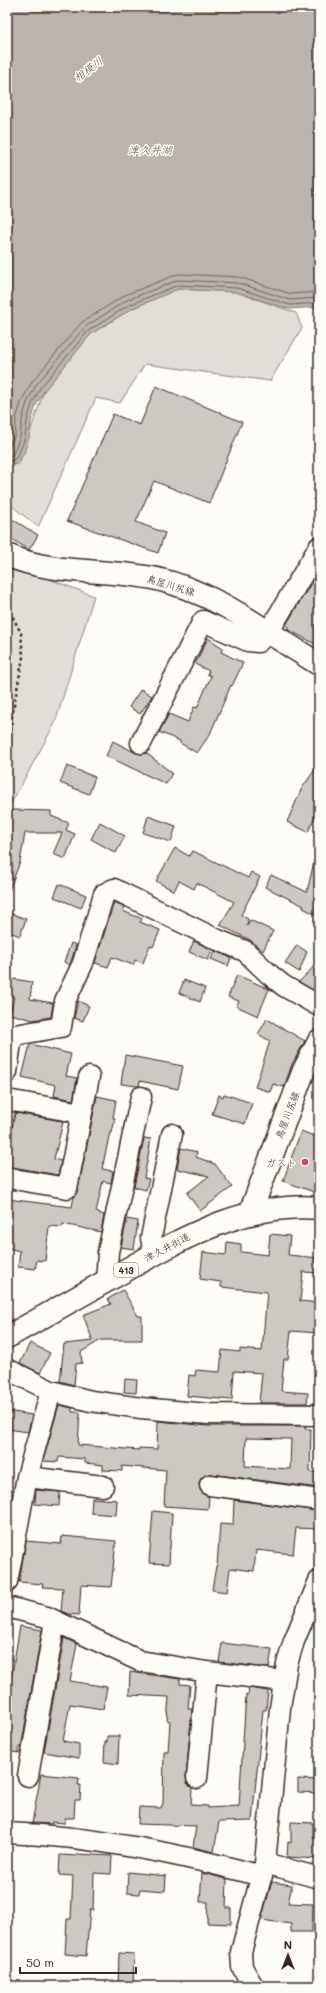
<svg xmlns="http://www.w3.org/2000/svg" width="326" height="1993" font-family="Mali,'Klee One',sans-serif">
<rect width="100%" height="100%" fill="#fdfcf7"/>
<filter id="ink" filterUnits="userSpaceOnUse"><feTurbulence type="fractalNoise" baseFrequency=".025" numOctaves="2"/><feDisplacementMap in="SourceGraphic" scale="8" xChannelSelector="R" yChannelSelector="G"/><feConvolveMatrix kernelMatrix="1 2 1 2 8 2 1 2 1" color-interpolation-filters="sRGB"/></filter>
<g filter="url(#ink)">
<path fill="#e1ded7" stroke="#8e847a" d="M178,289L236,292L296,313L302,328L270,381L145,364L120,403L96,398L38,527L7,502V465L19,464L44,391L91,334L131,309Z
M7,563L94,596L55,723L7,811Z"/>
<path fill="#bbb4ad" stroke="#887d74" d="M7,7H319V307L289,309L236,292L178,289L131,309L91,334L44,391L36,405L31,422L29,438L24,453L20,460L12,466L7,467Z"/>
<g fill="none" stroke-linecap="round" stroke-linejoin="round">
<path stroke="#6e6157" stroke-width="1" d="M7,451L15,435L16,419L22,400L32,382L81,323L125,295L178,274L239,277L291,294L319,292
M7,458L13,454L20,437L22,420L27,403L36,385L85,327L127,300L178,280L238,283L290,300L319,298
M7,463L16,458L20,451L25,438L27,421L32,404L40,388L88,331L129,305L178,285L237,288L290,305L319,303"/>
</g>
<path fill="#cdc8c2" stroke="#3b2a1e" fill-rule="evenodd" d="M156,386L242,422L209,503L154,481L136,522L165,533L158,553L67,521L113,414L140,425Z
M7,516L38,535L29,550L7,536Z
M319,570V646L287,629L288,626L286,625Z
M208,638L223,648L221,652L243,663L232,686L231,685L210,734L197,753L180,743V741L159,732L169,714L188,722L194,707L197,708L211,676L207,674L209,671L195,664Z
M141,689L152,696L140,714L129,707Z
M113,741L136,753H146L172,773L166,784L106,756Z
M319,764V808L308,832L287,822L302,788Z
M67,766L95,777L89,794L60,783Z
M14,810L51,811V816L69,823L66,830L75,834L65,859L53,854L62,833H25L20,862L8,893L7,811Z
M148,816L176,826L171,842L143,833Z
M100,822L125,836L116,853L91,839Z
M175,848L189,856L193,851L248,878L251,872L260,877L241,915L248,919L247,926L250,920L273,931L263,951L250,940L220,925L234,902L197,883L194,889L179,881L174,891L156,881Z
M314,862H319V916L303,908L304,906L265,887L271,875L307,892Z
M59,884L86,895L81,908L54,897Z
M114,902L125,907L123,911L142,919L140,922L160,930L153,947L150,945L143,963L135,960L133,965L112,957L108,967L95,963Z
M7,912L26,919L20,936L7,931Z
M194,941L212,950L208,960L189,952Z
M71,943L76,945L70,965L64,962Z
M297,945L307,952L299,972L285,963Z
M215,951L231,958L228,966L211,959Z
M319,961V982L313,990L299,982Z
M237,975L269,989L258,1016L236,1006L239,1001L228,997Z
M7,978L32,982L30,999L53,1003L51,1017L33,1020L10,1014L14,997L7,996Z
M184,980L205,988L200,1002L179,993Z
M78,1001L89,1006L83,1021L74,1018Z
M267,1019L305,1041L292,1064L284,1087L273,1084L270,1092L255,1087L270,1041L258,1034Z
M30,1044L71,1054L66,1076L77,1078L73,1100L54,1096L56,1085L22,1077Z
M125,1055L183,1066L178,1089L140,1081L139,1086H137L121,1084Z
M224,1094L252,1103L245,1124L212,1114L219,1095L223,1097Z
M97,1096L116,1100L113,1118H115L112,1133L110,1132L102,1169L113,1171L111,1183L103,1181L96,1212L104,1215L101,1232L63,1224L62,1227L49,1226L45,1261L37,1260L35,1269L18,1267L20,1251L7,1248V1199L72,1207L74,1196L78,1190Z
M15,1113L68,1122H63L54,1159L61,1161L58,1175L7,1166V1136L9,1127L12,1128Z
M301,1131L319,1138V1176L314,1192L283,1181Z
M144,1138L151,1139L144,1178L149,1179L146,1190L134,1187Z
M181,1148L197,1152L196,1157L215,1164L232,1187L200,1211L187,1193L209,1176L177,1169Z
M127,1219L138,1221L134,1249L121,1247Z
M270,1234L290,1236L288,1255L319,1258V1273L303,1272L300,1301L319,1303V1333L291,1331L288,1359H284L281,1391L308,1393L307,1403H259L262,1373L234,1371L232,1400L187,1396L189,1375L195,1376L196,1370L220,1372L222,1350L240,1352V1349L262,1351L267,1292L221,1287V1282L200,1279L203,1252L226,1255L227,1242L241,1244V1252L268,1255Z
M123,1290L138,1316H142V1340H101L81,1352L82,1363L76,1364L74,1385L60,1381L64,1344L93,1341L83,1315L111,1304L108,1299Z
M30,1343L50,1353L40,1373L20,1363Z
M125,1379L137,1380L136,1393L124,1392Z
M59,1405L72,1408V1412H80L78,1445L139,1450V1448L157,1449L158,1421L208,1426H306L305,1429H311L310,1472L319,1473V1488L211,1474L201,1478L199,1484L203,1494L209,1497L208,1509L164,1506L166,1470L122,1466V1471L103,1470V1465L85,1463V1459L59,1457L58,1462L43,1461ZM246,1438L291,1439L290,1469L245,1466Z
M7,1411L32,1415L28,1432L7,1429Z
M36,1490L60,1492L59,1506L35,1504Z
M92,1498L117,1500L116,1515L91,1513Z
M234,1500L319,1511V1529L296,1528L293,1554L256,1550L254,1571L230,1568L227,1592L212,1590L216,1566H217L220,1524L233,1525Z
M153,1511L172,1513L169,1564L149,1563Z
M62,1536L116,1541L111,1587L81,1585L79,1615L68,1614L61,1611L63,1588L42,1587L43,1584L19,1582L26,1541L61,1544Z
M20,1626L42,1630L21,1748L19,1747V1753L7,1751V1703Z
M64,1638L77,1644L70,1681L107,1687L103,1709L70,1704L63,1741L79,1744V1758L44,1752Z
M222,1643L272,1649L269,1668L219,1662Z
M130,1672L180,1679V1684L190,1685L188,1709H192L186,1777L187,1783L192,1788L191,1805L208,1806V1808L239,1806L246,1694L248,1695L249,1688L268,1691L266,1710H263L252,1821L219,1822L214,1852L193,1847L196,1826L138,1824L139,1807L161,1808L163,1803L164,1752H168L170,1721L167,1720L169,1697L129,1695Z
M107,1736H119L118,1764L104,1762L105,1742H107Z
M41,1774L79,1778L78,1785H81L80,1800H75L74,1818H65V1823L52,1822V1824L32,1823Z
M298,1779L319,1780V1793L298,1792Z
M291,1822L313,1823V1837L319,1838V1859L287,1857L288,1842L291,1843Z
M77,1854L112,1856L111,1874L94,1873L93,1910H90L86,1956L65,1954L67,1919H71L73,1876L59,1875L60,1855L77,1856Z
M128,1872L166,1876L165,1891L140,1889L139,1894L127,1893Z
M202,1873L227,1879L226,1908H231V1924L207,1923L208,1902H200Z
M272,1882L292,1885L288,1903L313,1904L312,1932H291V1924L261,1920Z
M119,1953L134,1954L133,1986H118Z"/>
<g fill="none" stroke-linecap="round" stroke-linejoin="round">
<g stroke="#3b2a1e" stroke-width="23">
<path id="minor" d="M141,743L203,621L248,641L258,642L268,633L319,547
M7,1072L11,1042L15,1035L61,1027L65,1001L83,963L104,894L114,889L218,940L245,951L269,974L284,986L319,1006
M7,1100L82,1113
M7,1178L67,1188L89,1077
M154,1254L151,1238L172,1134
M109,1279L107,1268L108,1252L141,1097
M7,1369L51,1391L91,1401L141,1408L208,1414L319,1415
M27,1477L103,1486
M210,1485L319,1500
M7,1582L27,1477L51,1391
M7,1607L47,1617L140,1661L207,1672L284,1681
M28,1776L55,1621
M197,1778L207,1672
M7,1833C94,1836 178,1854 262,1876
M265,1863L319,1878
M253,1986L242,1967L241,1952L265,1863L280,1708L287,1664L294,1641L319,1581"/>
</g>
<g stroke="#3b2a1e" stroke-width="25">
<path id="major" d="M7,555C54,576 108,568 157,579C215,592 269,634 319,664
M250,1213L304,1070L319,1041"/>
</g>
<g stroke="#3b2a1e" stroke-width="25">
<path id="highway" d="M7,1337C47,1315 86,1292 126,1270C186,1236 247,1202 319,1208"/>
</g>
<path stroke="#3b2a1e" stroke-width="2.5" stroke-dasharray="3 3" stroke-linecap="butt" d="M7,606L21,633L23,657L7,743"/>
<use href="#minor" stroke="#fdfcf7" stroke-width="20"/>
<use href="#major" stroke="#fdfcf7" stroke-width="22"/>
<use href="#highway" stroke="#fdfcf7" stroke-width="22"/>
</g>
</g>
<circle fill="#d1495b" stroke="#fdfcf7" stroke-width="1.5" cx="305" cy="1162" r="4"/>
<g text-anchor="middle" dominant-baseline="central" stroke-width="3" stroke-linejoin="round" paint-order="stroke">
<rect fill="#fdfcf7" stroke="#75695f" stroke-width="1" x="114" y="1263" width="24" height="14" rx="3"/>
<g font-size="9" font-weight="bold" fill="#3b2a1e">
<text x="126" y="1270">413</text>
</g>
<g font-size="10" fill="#3b2a1e" stroke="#fdfcf7">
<text transform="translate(171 585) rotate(17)">鳥屋川尻線</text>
<text transform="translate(287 1115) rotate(-69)">鳥屋川尻線</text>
<text transform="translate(167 1247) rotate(-28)">津久井街道</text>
</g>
<g font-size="10" fill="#3b2a1e" stroke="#fdfcf7" text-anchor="end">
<text x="297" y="1162">ガスト</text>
</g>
<g font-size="11" font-style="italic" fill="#615349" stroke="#fdfcf7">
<text transform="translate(88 69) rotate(-37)">相模川</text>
<text x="150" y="149">津久井湖</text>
</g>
</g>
<rect width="326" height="1993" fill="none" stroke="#fdfcf7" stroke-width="24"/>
<rect x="12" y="12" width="302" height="1969" fill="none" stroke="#3b2a1e" stroke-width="1.5" filter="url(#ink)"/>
<g transform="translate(288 1955)" stroke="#fdfcf7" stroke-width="3" paint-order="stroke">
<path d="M0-3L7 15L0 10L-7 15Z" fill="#3b2a1e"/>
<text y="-6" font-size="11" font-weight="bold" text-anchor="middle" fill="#3b2a1e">N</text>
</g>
<path d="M20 1967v6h116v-6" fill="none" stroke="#3b2a1e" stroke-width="2"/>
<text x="26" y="1967" font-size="12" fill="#3b2a1e" stroke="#fdfcf7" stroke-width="3" paint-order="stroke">50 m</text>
</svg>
